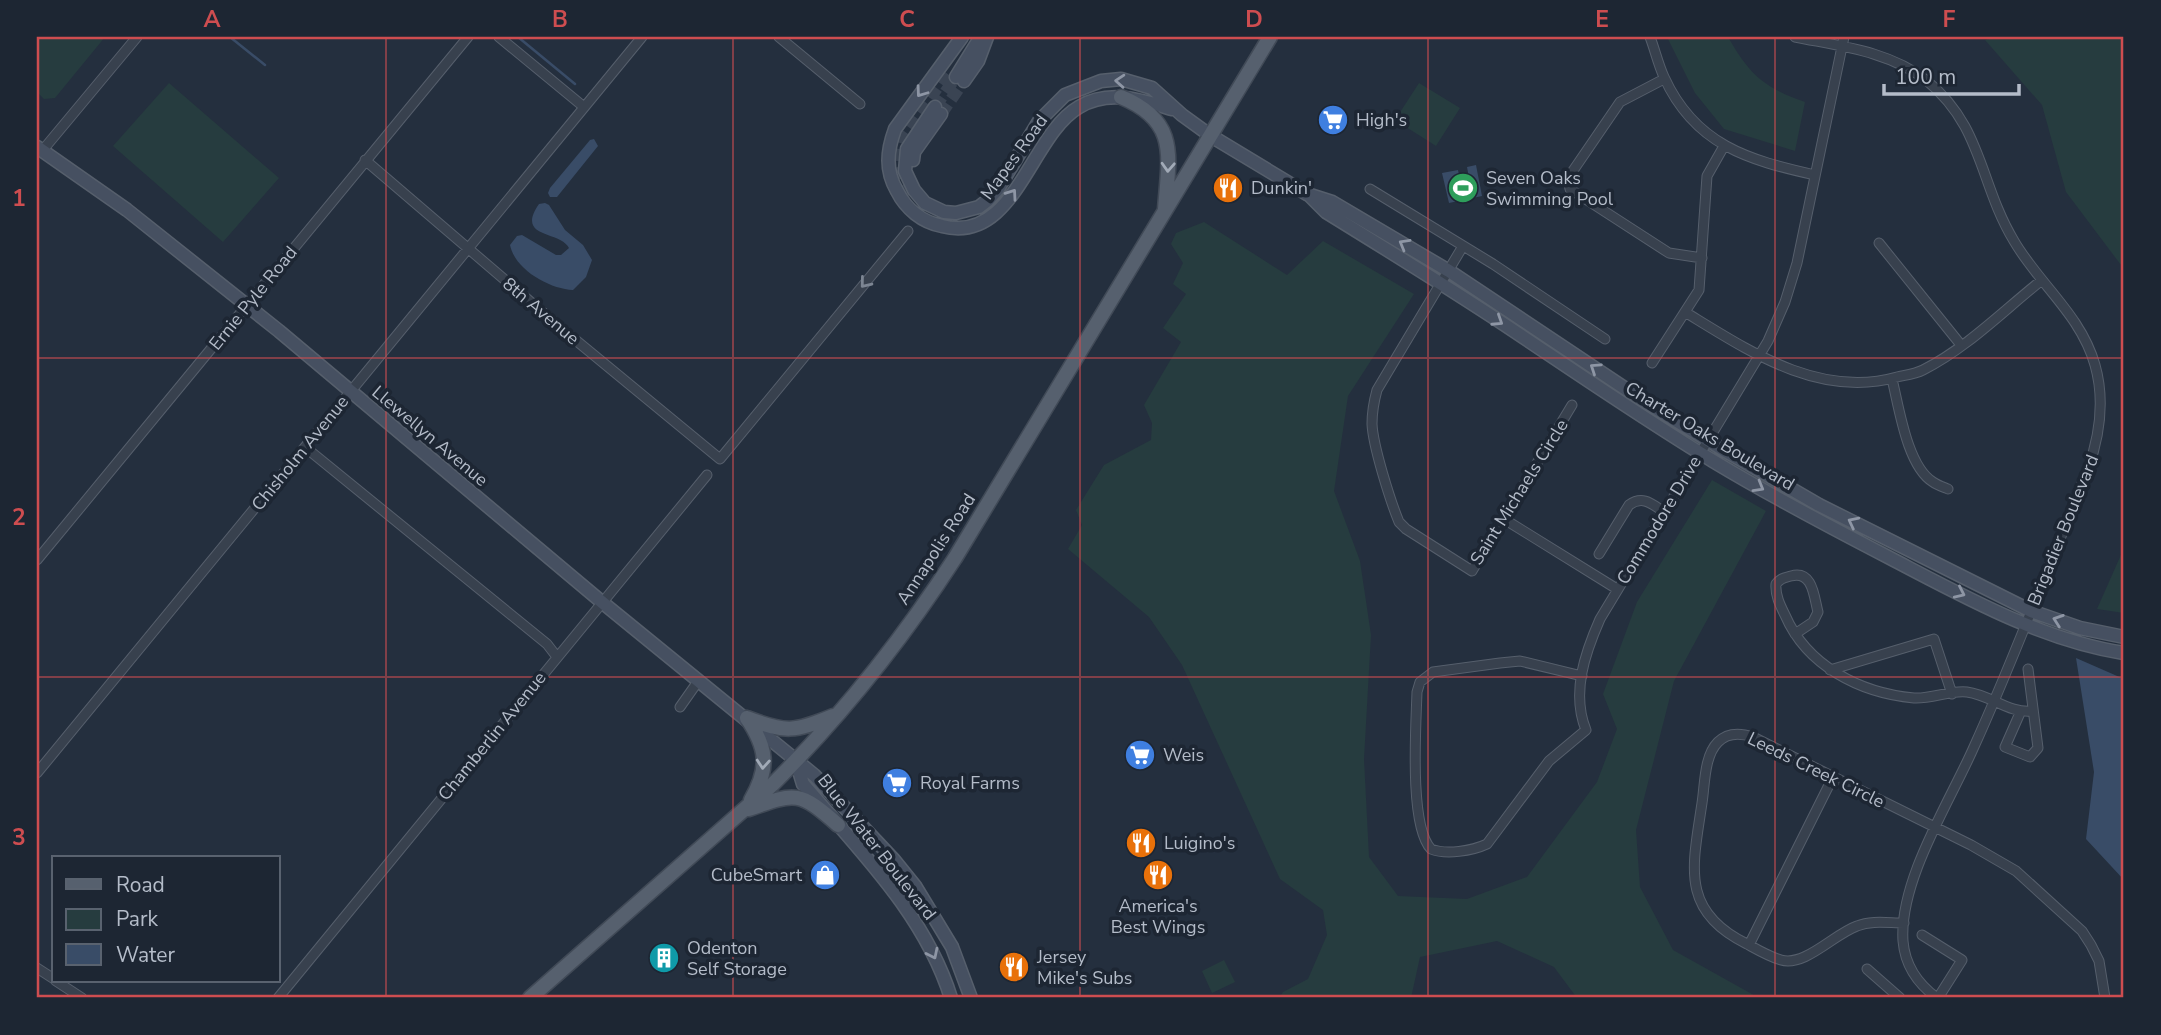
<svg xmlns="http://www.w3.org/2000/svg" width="2161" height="1035" font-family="'Nunito Sans',sans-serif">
<rect width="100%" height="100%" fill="#242f3e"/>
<path fill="#263c3f" d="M37,37H105L55,98L44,99L37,92Z
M1667,37H1728C1750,75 1763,87 1805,102L1795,151L1724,129L1695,93Z
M1996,37H2124V269L2066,192L2042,105L1985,40Z
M169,83L279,178L223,242L113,146Z
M1419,83L1460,108L1436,146L1395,120Z
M1204,222L1287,275L1323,241L1414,294L1348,396L1334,491L1360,561L1371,635L1364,759L1369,857L1398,896L1467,899L1527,877L1597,782L1617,729L1603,694L1637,602L1712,480L1766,511L1674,681L1636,830L1640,887L1673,950L1759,998H1577L1554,967L1497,941L1420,957L1411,998H1279L1283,992L1308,979L1327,935L1323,910L1280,879L1182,665L1149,617L1068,549L1082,525L1076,510L1104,465L1151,440L1152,423L1144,405L1181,342L1163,328L1186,294L1173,284L1183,263L1171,244L1176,233Z
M2124,548V613L2097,609Z
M1224,960L1235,982L1212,993L1202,971Z"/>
<path fill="#394c67" d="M594,139L598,146L557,197H550L548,193L550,188L590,140Z
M1476,165L1482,196L1449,203L1442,173L1458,170L1460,180L1469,178L1467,167Z
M545,203L549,205L565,230L583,245L592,260L586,277L573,290C550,289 515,270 510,245L517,236L522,235L556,255H561L569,248C560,230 515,239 539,204Z
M2076,658L2124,679V880L2086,839L2094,772Z"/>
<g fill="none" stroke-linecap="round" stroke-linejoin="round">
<path stroke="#394c67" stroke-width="2.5" d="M230,37L265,65
M518,37L575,84"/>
<path stroke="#3a4453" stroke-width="12" stroke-dasharray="12 6" stroke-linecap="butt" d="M935,107L956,77
M941,114L964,81
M911,194C897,175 895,157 903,136L950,70"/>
<g stroke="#565f6c" stroke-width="11">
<path id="street" d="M499,37L584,107
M779,37L860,104
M1650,37C1655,50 1658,64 1664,77C1695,145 1748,160 1815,175
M1795,37C1839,46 1889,51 1926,80C1983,126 1979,183 2014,241C2039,284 2081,315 2095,365C2105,400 2100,435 2088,469C2050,562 2015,657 1973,749C1949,803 1899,881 1903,941C1905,966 1918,984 1937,998
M1664,79L1620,102L1568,178L1570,189L1669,253L1702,258
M42,151L137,37
M365,160L561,328L720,459L908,231
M1370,189L1493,264L1605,339
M1879,243L1961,345
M1463,246L1377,390C1374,401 1372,412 1372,424C1373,446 1390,500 1399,522L1406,529L1472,571L1572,405
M1685,312C1749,351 1819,399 1897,377C1906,375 1915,374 1923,370C1967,348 2004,310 2042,280
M1652,363L1699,290L1707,176L1724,146
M1892,379C1899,407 1907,466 1933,482C1937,485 1943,487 1948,489
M305,447L547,644L557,657
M1504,519L1617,589
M1599,554L1629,505C1643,495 1652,504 1664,512
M37,560L468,37
M1795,634L1813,622L1818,612C1814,597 1813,570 1791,576C1784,578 1781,578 1776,584C1775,595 1780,605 1785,615C1807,666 1860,693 1914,698C1932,699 1950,690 1967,692C1991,695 2009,714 2033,711
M1830,670L1934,639L1952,694
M1582,676L1520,661L1500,663L1433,672L1420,682L1417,692C1416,725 1409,826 1431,849C1446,855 1472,851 1487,844L1549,761L1586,730C1571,693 1585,653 1600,619L1768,341L1785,302L1797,263L1844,37
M680,707L699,680
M2020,713L2005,747L2030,757L2038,748L2028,669
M37,773L642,37
M1904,923C1888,923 1872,920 1857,926C1834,934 1805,967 1781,960C1770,957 1758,950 1747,944C1679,911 1693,865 1702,803C1705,784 1704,756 1718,742C1728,732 1741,733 1753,737L1971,845L2016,871L2082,931L2091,945L2099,961L2105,998
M1922,935L1962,960L1938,998
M1749,945L1833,777
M37,968L54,979
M1867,969L1900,998
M56,981L82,998
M278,998L707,475"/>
</g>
<g stroke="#565f6c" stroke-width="15">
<path id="secondary" d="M962,37L895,129C887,151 885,170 897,191C906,209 922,222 942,226C1015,245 1030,135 1079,107C1109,89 1141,100 1172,109
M956,77L977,43
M964,81L978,61L987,37
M935,107L907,149L905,171L914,190L925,203L944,212L956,213L979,207L988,200L998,189L1039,121L1065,95L1101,81L1121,79L1152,88L1182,115L1211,136L1307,194L1332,202L1449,271L1641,399L1724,450L1819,505L2031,611L2080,628L2124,637
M37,147L127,210L279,331L603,603L814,775L894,860L915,886L952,947L971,998
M913,160L914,152L941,114
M1310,196L1326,212C1386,249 1446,286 1505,325C1574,371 1642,418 1713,461C1771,496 1830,527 1890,558C1963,596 2041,640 2124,653
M796,761L803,784C859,850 925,914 951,998"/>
</g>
<g stroke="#414a57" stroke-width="17">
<path id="primary" d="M1121,97C1179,121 1169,156 1165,209
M747,718C767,748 770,767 751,800
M747,718C786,733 794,732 833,716
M749,809C797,792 799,791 838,825
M530,998L773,784C842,715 902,640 955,558L1270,37"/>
</g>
<use href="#street" stroke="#38414e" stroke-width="9"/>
<use href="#secondary" stroke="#465061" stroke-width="12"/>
<use href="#primary" stroke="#56606e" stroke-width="14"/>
</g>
<defs><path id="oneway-chevron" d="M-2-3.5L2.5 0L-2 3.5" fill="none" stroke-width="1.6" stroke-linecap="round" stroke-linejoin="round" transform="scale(1.75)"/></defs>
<g stroke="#8e96a5">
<use href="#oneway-chevron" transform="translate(1120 81) rotate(-176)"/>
<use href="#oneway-chevron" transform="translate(921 92) rotate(126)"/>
<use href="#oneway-chevron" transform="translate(1012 194) rotate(-55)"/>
<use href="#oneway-chevron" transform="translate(1404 244) rotate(-150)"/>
<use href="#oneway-chevron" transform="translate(1498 321) rotate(33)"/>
<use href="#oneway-chevron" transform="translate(1595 368) rotate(-146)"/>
<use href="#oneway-chevron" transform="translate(1759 487) rotate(30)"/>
<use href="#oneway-chevron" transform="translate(1853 522) rotate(-153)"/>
<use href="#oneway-chevron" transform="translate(1960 593) rotate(25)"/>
<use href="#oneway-chevron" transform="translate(2058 620) rotate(-161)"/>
<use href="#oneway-chevron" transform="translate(933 954) rotate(64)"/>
</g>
<g stroke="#a1aab7">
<use href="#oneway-chevron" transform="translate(1168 167) rotate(93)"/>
<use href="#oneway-chevron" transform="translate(763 764) rotate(94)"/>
</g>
<use stroke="#7c8592" href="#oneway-chevron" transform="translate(865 283) rotate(129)"/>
<path fill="none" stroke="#ce4d50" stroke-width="2" stroke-opacity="0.55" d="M386,37V998M733,37V998M1080,37V998M1428,37V998M1775,37V998M37,358H2124M37,677H2124"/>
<defs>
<g id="supermarket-disc" transform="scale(1.575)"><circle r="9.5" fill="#3f7fe0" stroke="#1d2633"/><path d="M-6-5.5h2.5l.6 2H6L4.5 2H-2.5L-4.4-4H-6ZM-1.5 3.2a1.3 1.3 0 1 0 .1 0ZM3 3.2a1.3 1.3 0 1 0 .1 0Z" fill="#fff"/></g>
<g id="restaurant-disc" transform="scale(1.575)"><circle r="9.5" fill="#e8710a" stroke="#1d2633"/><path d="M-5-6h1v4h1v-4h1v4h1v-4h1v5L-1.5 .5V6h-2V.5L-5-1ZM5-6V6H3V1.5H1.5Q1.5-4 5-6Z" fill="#fff"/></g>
<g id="stadium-disc" transform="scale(1.575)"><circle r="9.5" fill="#2e9e5b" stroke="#1d2633"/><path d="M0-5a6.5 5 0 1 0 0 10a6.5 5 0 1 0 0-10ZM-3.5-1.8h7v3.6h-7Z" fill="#fff"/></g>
<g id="shop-disc" transform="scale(1.575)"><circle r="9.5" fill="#3f7fe0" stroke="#1d2633"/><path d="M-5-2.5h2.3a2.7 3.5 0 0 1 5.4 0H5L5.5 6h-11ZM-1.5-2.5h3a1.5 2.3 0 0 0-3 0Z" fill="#fff"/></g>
<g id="building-disc" transform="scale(1.575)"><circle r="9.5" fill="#0f9aa8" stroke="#1d2633"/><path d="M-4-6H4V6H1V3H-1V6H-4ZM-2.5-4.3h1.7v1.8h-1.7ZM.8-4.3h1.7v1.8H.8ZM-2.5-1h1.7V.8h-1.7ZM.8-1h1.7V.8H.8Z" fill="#fff"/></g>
</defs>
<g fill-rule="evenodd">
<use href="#supermarket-disc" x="1333" y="120"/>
<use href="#restaurant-disc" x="1228" y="188"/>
<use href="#stadium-disc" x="1463" y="188"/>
<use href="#supermarket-disc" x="1140" y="755"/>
<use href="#supermarket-disc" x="897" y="783"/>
<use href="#restaurant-disc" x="1141" y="843"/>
<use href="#shop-disc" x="825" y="875"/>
<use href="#restaurant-disc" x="1158" y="875"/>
<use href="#building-disc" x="664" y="958"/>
<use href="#restaurant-disc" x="1014" y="967"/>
</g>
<g text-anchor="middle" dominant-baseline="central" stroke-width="7" stroke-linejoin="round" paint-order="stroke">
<g font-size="18" fill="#b4bcc9" stroke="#1d2633" text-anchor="start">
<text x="1356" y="120">High's</text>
<text x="1486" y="178">Seven Oaks<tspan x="1486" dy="21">Swimming Pool</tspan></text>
<text x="1251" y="188">Dunkin'</text>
<text x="1163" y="755">Weis</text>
<text x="920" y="783">Royal Farms</text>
<text x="1164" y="843">Luigino's</text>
<text x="802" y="875" text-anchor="end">CubeSmart</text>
<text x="1158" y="906" text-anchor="middle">America's<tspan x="1158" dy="21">Best Wings</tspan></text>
<text x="687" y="948">Odenton<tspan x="687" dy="21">Self Storage</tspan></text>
<text x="1037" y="957">Jersey<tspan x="1037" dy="21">Mike's Subs</tspan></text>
</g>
<g font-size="18" fill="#b4bcc9" stroke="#1d2633">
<text transform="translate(1014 157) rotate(-54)">Mapes Road</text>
<text transform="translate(253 298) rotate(-51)">Ernie Pyle Road</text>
<text transform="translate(541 311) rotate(40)">8th Avenue</text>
<text transform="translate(430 436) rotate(40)">Llewellyn Avenue</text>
<text transform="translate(1710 436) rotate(31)">Charter Oaks Boulevard</text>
<text transform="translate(300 453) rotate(-51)">Chisholm Avenue</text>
<text transform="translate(1519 492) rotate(-58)">Saint Michaels Circle</text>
<text transform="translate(1659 520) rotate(-59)">Commodore Drive</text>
<text transform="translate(2063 530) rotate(-68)">Brigadier Boulevard</text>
<text transform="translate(936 549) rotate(-57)">Annapolis Road</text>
<text transform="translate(492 736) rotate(-51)">Chamberlin Avenue</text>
<text transform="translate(1816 770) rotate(26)">Leeds Creek Circle</text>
<text transform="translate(877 847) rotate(52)">Blue Water Boulevard</text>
</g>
</g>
<rect width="2161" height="1035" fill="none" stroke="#1d2633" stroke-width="77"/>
<rect x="52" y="856" width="228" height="126" fill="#1d2633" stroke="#59626f" stroke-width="2"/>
<rect x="66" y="879" width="35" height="10" fill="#56606e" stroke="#59626f" stroke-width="2"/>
<text x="116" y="892" font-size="21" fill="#b4bcc9">Road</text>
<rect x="66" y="909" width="35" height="21" fill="#263c3f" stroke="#59626f" stroke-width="2"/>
<text x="116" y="926" font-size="21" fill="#b4bcc9">Park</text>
<rect x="66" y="944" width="35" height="21" fill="#394c67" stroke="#59626f" stroke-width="2"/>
<text x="116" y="962" font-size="21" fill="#b4bcc9">Water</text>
<path d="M1884 84v10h135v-10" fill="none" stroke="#b4bcc9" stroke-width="3.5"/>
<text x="1895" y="84" font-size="21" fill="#b4bcc9" stroke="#1d2633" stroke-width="5" paint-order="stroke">100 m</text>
<rect x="38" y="38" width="2084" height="958" fill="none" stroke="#ce4d50" stroke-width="2.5"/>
<g font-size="23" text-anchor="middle" font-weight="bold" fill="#ce4d50">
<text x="212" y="27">A</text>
<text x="560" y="27">B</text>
<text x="907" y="27">C</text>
<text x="1254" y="27">D</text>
<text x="1602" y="27">E</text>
<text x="1949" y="27">F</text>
<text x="19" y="206">1</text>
<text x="19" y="525">2</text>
<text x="19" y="845">3</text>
</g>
</svg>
